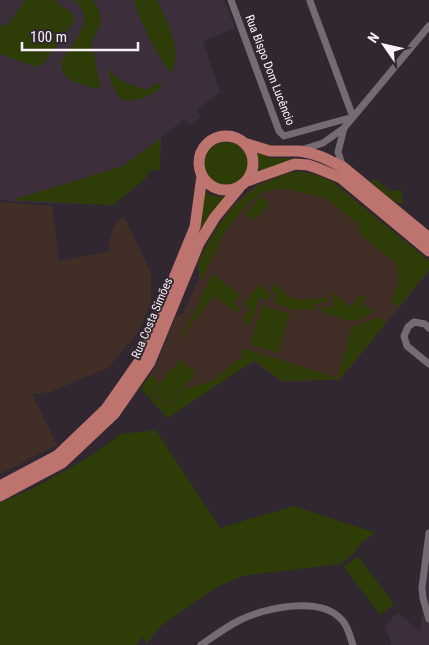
<svg xmlns="http://www.w3.org/2000/svg" width="429" height="645" font-family="'Roboto Condensed',sans-serif">
<rect width="100%" height="100%" fill="#312731"/>
<path fill="#3d2e3c" d="M0,0H224L235,28L203,41L220,92L197,110L201,117L190,125L185,119L161,137L160,170H149L145,179L113,205L23,202L0,200Z
M429,564V645H392L385,626L397,613L420,631Z"/>
<path fill="#402e27" d="M297,171L316,174L332,181L429,261V271L340,380L282,382L254,361L168,418L141,389L157,363L176,316L183,314L199,278L198,263L206,245L216,228L228,211L237,201L257,185L284,174Z
M0,202L52,206L59,261L110,251L109,244L112,232L116,223L121,218L125,219L151,272V301L139,331L109,367L51,392L32,394L57,445L0,474Z"/>
<path fill="#2e3d07" d="M25,0H54L72,13L74,17L73,23L45,62L36,67L0,54V23L6,27Z
M73,0H93L100,12V21L102,22L93,39L91,52L95,54L96,67L101,85L99,88L96,89C81,84 54,79 63,58C75,40 98,18 73,0Z
M134,0H157C166,20 183,48 172,71H170L167,69C154,47 141,25 134,0Z
M106,65C112,80 132,84 146,90L161,82V86C151,99 118,110 114,87L112,85Z
M160,139V170H149L145,179L113,205L12,200L123,166Z
M204 164a22 22 0 1 1 44 0a22 22 0 1 1-44 0Z
M256,151L267,153V157L273,158H292V161L258,174L259,164Z
M297,171L316,175L331,181L429,261V270L398,307L391,301L399,283L397,264L360,234L358,224L325,198L283,188L262,192L244,208L224,233L202,279L200,278L198,263L216,229L229,212L238,202L257,186L284,175Z
M374,178L390,191L402,190L403,204L395,202L371,182Z
M203,191C211,196 217,197 226,197L203,228L198,227Z
M260,196L269,203L255,221L246,214Z
M212,274L240,295L233,303L240,309L237,314L214,296L176,344L194,314Z
M259,285L271,295L268,300L260,297L251,325L243,319L250,309L244,304Z
M274,285L293,299L312,300L326,297L328,302L315,304L316,309C296,311 291,310 272,302L278,295L271,289Z
M333,293L351,307L361,294L366,298L362,303L373,312L359,320L348,321L322,312L321,308L335,306L332,295Z
M263,305L290,314L277,353L250,344Z
M378,317L386,323L339,379L282,381L254,360L168,418L141,389L150,375L159,382L150,392L168,407L184,389L212,381L241,358L243,348L337,378L352,327L361,325Z
M180,360L196,373L168,405L152,392Z
M156,430L220,528L294,506L376,533L362,542L352,555L340,564L242,576L215,588L162,625L147,643L142,637L136,645H0V503L34,488L86,459L121,434Z
M358,556L394,604L380,615L344,567Z"/>
<g fill="none" stroke-linecap="round" stroke-linejoin="round">
<path stroke="#766a75" stroke-width="7" d="M231,0L279,131L284,136L353,117L310,1
M301,150L323,143L344,128L429,26
M343,167L338,152L344,128
M429,328L425,324L414,322L408,327L404,336L407,346L429,364
M429,533L422,588L423,598L429,619
M201,645C214,636 226,627 240,620C266,608 320,595 342,620C348,626 350,637 353,645"/>
<path stroke="#be746e" stroke-width="11" d="M199 163a27 27 0 1 1 54 0a27 27 0 1 1-54 0Z
M244,143L270,151H299L310,153L322,157L343,167L429,238
M247,181L295,164L308,165L317,168L341,178L429,251
M0,486L58,455L106,409L141,359L195,227L202,176
M0,496L62,463L114,414L150,362L199,243L215,217L239,188"/>
</g>
<g text-anchor="middle" dominant-baseline="central" stroke-width="4" stroke-linejoin="round" paint-order="stroke">
<g font-size="12" fill="#f9f2f8" stroke="#312731">
<text transform="translate(270 70) rotate(69)">Rua Bispo Dom Lucêncio</text>
<text transform="translate(152 318) rotate(-67)">Rua Costa Simões</text>
</g>
</g>
<g transform="translate(384 45) rotate(304)" stroke="#312731" stroke-width="4" paint-order="stroke">
<path d="M0-4L9 19L0 12L-9 19Z" fill="#f9f2f8"/>
<text y="-8" font-size="14" font-weight="bold" text-anchor="middle" fill="#f9f2f8">N</text>
</g>
<path d="M22 42v8h116v-8" fill="none" stroke="#f9f2f8" stroke-width="2.5"/>
<text x="30" y="42" font-size="15" fill="#f9f2f8" stroke="#312731" stroke-width="4" paint-order="stroke">100 m</text>
</svg>
